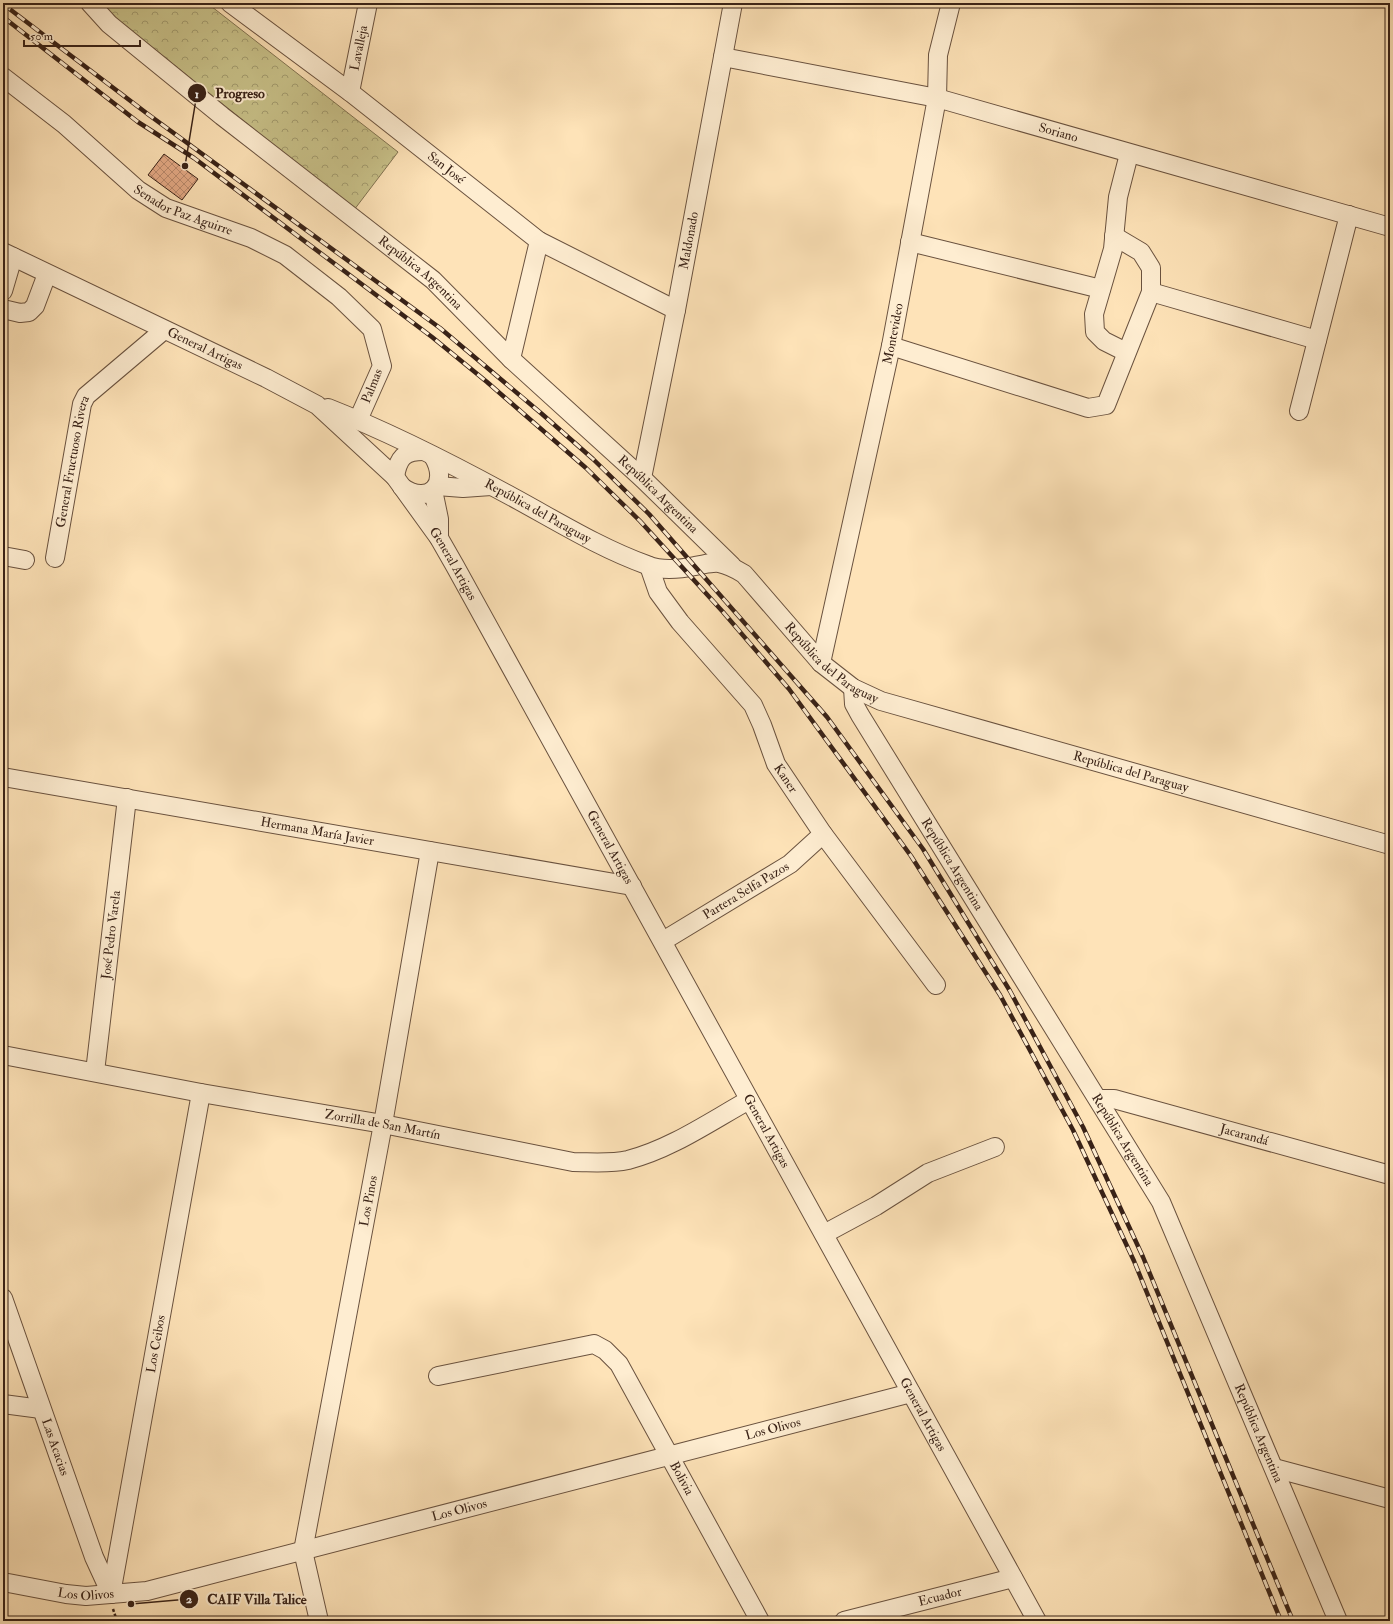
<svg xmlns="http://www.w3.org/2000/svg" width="1393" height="1624" font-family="'IM FELL Double Pica',serif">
<defs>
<pattern id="forest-crowns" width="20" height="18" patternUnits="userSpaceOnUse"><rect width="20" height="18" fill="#c8c189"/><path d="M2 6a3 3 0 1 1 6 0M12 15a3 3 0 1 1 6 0" fill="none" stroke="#a39c6f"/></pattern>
<pattern id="building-cross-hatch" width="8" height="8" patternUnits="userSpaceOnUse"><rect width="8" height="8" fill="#e4aa86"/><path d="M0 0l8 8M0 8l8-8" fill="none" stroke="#ba8a6d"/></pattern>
</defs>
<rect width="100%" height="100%" fill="#fee3b8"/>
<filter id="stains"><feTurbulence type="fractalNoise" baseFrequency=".005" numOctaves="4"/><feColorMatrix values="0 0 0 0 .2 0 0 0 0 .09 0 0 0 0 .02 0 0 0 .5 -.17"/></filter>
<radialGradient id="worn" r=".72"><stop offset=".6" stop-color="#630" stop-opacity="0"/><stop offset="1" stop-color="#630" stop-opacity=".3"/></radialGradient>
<path fill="url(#forest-crowns)" stroke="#807250" d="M111,3H207L398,152L354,210L106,10Z"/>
<path fill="url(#building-cross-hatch)" stroke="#392217" d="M164,154L198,179L182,200L148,175Z"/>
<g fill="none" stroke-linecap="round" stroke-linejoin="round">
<g stroke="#6a523f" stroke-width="20">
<g id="minor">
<path id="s1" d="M90,3L109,24L222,116L433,280L511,359L642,478L732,566"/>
<path id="s2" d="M230,3L350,92L539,241L676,310"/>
<path id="s3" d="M723,57L937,98L1390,227"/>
<path id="s4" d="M3,77L64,124L138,190L166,208L251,238L285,255L339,297L372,329L382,366L358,420"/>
<path id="s5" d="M350,92L368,3"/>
<path d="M910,242L1101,289"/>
<path id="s6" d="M3,252L266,378L317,405L395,477L439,538L455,566L1037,1621"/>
<path d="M3,291L13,257"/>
<path d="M1151,292L1317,340"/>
<path d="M3,309L20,313L29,312L35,306L47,274"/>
<path d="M891,346L1088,408L1106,405L1151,292V268L1141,252L1114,236"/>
<path d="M1126,352L1104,341L1095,332L1094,314L1113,249L1118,197L1129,154"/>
<path d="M511,359L539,241"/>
<path id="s7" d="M328,408C389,432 448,462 505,493C552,518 597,547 647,565C661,571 681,569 695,566C703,565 711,562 719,563C728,565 736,569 744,574L821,663L853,688L881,701L1390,845"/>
<path d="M1299,411L1349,215"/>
<path d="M395,477C398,458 404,451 423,451"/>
<path id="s8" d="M642,478L676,310L733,3"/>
<path d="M437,486L463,488L491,486"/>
<path d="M402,487C429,506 450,484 433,456"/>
<path d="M433,490L439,519V538"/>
<path d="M3,556L25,560"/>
<path id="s9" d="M55,558L82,404L86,396L164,330"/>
<path id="s10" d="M649,566L658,592L680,622L753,705L762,725L776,764L823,834L936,985"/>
<path id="s11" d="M821,663L891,346L937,98L938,55L951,3"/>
<path id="s12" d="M853,688L854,704L860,715L1161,1202L1338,1621"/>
<path id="s13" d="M3,777L632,886"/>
<path id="s14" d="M663,941L790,864L823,834"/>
<path id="s15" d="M3,1055L201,1093L383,1124L573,1162C591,1162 610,1164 628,1160C671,1149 711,1121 749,1100"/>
<path id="s16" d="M95,1072L127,798"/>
<path id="s17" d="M1098,1099H1114L1390,1175"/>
<path d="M824,1234L876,1206L928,1173L995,1147"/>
<path id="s18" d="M3,1298L94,1557L111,1594"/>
<path id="s19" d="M438,1376L594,1344L605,1350L619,1364L760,1621"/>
<path d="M3,1404L41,1409"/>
<path d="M1274,1468L1390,1499"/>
<path id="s20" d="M3,1582L66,1594L86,1596L147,1591L911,1393"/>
<path id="s21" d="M111,1594L201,1093"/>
<path id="s22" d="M319,1621L303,1551L383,1124L430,851"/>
<path id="s23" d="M844,1621L1013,1578"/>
</g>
</g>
<path stroke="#392217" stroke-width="2.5" stroke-dasharray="3 2" stroke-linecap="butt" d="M113,1609L117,1621"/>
<use href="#minor" stroke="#feedd1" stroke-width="18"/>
<g stroke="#392217" stroke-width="4.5">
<path id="rail" d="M3,4L149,115L440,328L542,414L593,459L649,514L827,717L923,849L1010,991L1083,1127L1143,1257L1293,1621
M3,17L138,122L194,158L432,337L487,382L586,468L640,521L723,612L789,689L911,856L1000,995L1073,1130L1134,1261L1281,1621"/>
</g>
<use href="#rail" stroke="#feedd1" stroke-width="3" stroke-dasharray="9" stroke-linecap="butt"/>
</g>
<g text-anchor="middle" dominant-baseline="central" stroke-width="4" stroke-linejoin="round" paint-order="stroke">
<g font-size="13" fill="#392217" stroke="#feedd1">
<text stroke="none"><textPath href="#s5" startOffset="45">Lavalleja</textPath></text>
<text stroke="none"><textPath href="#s3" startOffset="344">Soriano</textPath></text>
<text stroke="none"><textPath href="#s2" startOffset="272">San José</textPath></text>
<text stroke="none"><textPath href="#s4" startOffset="226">Senador Paz Aguirre</textPath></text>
<text stroke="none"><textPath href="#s8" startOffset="242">Maldonado</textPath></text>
<text stroke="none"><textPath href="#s1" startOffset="427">República Argentina</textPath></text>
<text stroke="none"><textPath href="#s11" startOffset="337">Montevideo</textPath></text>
<text stroke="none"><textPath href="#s6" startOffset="224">General Artigas</textPath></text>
<text transform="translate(372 386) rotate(-68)">Palmas</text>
<text stroke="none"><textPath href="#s9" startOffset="98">General Fructuoso Rivera</textPath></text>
<text stroke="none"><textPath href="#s1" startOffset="752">República Argentina</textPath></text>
<text stroke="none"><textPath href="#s7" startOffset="234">República del Paraguay</textPath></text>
<text stroke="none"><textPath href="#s6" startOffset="560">General Artigas</textPath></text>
<text stroke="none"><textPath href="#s7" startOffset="582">República del Paraguay</textPath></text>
<text stroke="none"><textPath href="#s7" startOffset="905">República del Paraguay</textPath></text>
<text stroke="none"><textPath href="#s10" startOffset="256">Kaner</textPath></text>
<text stroke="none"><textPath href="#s13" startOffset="319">Hermana María Javier</textPath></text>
<text stroke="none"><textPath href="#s6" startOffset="884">General Artigas</textPath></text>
<text stroke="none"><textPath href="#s12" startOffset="204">República Argentina</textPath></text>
<text stroke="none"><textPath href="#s14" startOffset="97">Partera Selfa Pazos</textPath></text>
<text stroke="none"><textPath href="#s16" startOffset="138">José Pedro Varela</textPath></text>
<text stroke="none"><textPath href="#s15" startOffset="386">Zorrilla de San Martín</textPath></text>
<text stroke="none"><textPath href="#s6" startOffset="1208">General Artigas</textPath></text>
<text stroke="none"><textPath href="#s17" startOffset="151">Jacarandá</textPath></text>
<text stroke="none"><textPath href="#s12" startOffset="528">República Argentina</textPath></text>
<text stroke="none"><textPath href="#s22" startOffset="428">Los Pinos</textPath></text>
<text stroke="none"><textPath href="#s21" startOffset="254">Los Ceibos</textPath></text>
<text stroke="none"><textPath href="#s6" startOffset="1532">General Artigas</textPath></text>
<text stroke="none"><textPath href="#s20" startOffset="792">Los Olivos</textPath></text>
<text stroke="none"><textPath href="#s12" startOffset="852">República Argentina</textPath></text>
<text stroke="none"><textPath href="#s18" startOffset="158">Las Acacias</textPath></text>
<text stroke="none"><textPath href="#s19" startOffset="322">Bolivia</textPath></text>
<text stroke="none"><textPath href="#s20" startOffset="468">Los Olivos</textPath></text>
<text stroke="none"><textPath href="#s20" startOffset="84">Los Olivos</textPath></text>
<text stroke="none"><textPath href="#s23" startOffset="99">Ecuador</textPath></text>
</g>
</g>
<path fill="none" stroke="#392217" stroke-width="1.5" d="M185 166L197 93M131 1604L189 1599"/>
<g fill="#392217" stroke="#feedd1" stroke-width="1.5">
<circle cx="185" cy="166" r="4"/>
<circle cx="131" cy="1604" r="4"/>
<circle cx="197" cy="93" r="10"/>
<circle cx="189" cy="1599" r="10"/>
</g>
<g font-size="12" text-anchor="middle" font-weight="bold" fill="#fff">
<text x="197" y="98">1</text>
<text x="189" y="1603">2</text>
</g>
<g font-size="14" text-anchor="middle" font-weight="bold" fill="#392217" stroke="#feedd1" stroke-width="4" stroke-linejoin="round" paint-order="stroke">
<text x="240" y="98">Progreso</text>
<text x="257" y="1604">CAIF Villa Talice</text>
</g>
<rect width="1393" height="1624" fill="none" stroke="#fee3b8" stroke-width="16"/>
<rect x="4" y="4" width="1385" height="1616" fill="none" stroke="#392217" stroke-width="2"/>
<rect x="8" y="8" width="1377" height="1608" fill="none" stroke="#392217"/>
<path d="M24 40v6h116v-6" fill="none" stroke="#392217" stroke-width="2"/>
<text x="30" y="40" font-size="12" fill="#392217" stroke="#feedd1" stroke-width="3" paint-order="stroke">50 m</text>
<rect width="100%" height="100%" filter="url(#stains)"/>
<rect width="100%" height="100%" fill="url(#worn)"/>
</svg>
